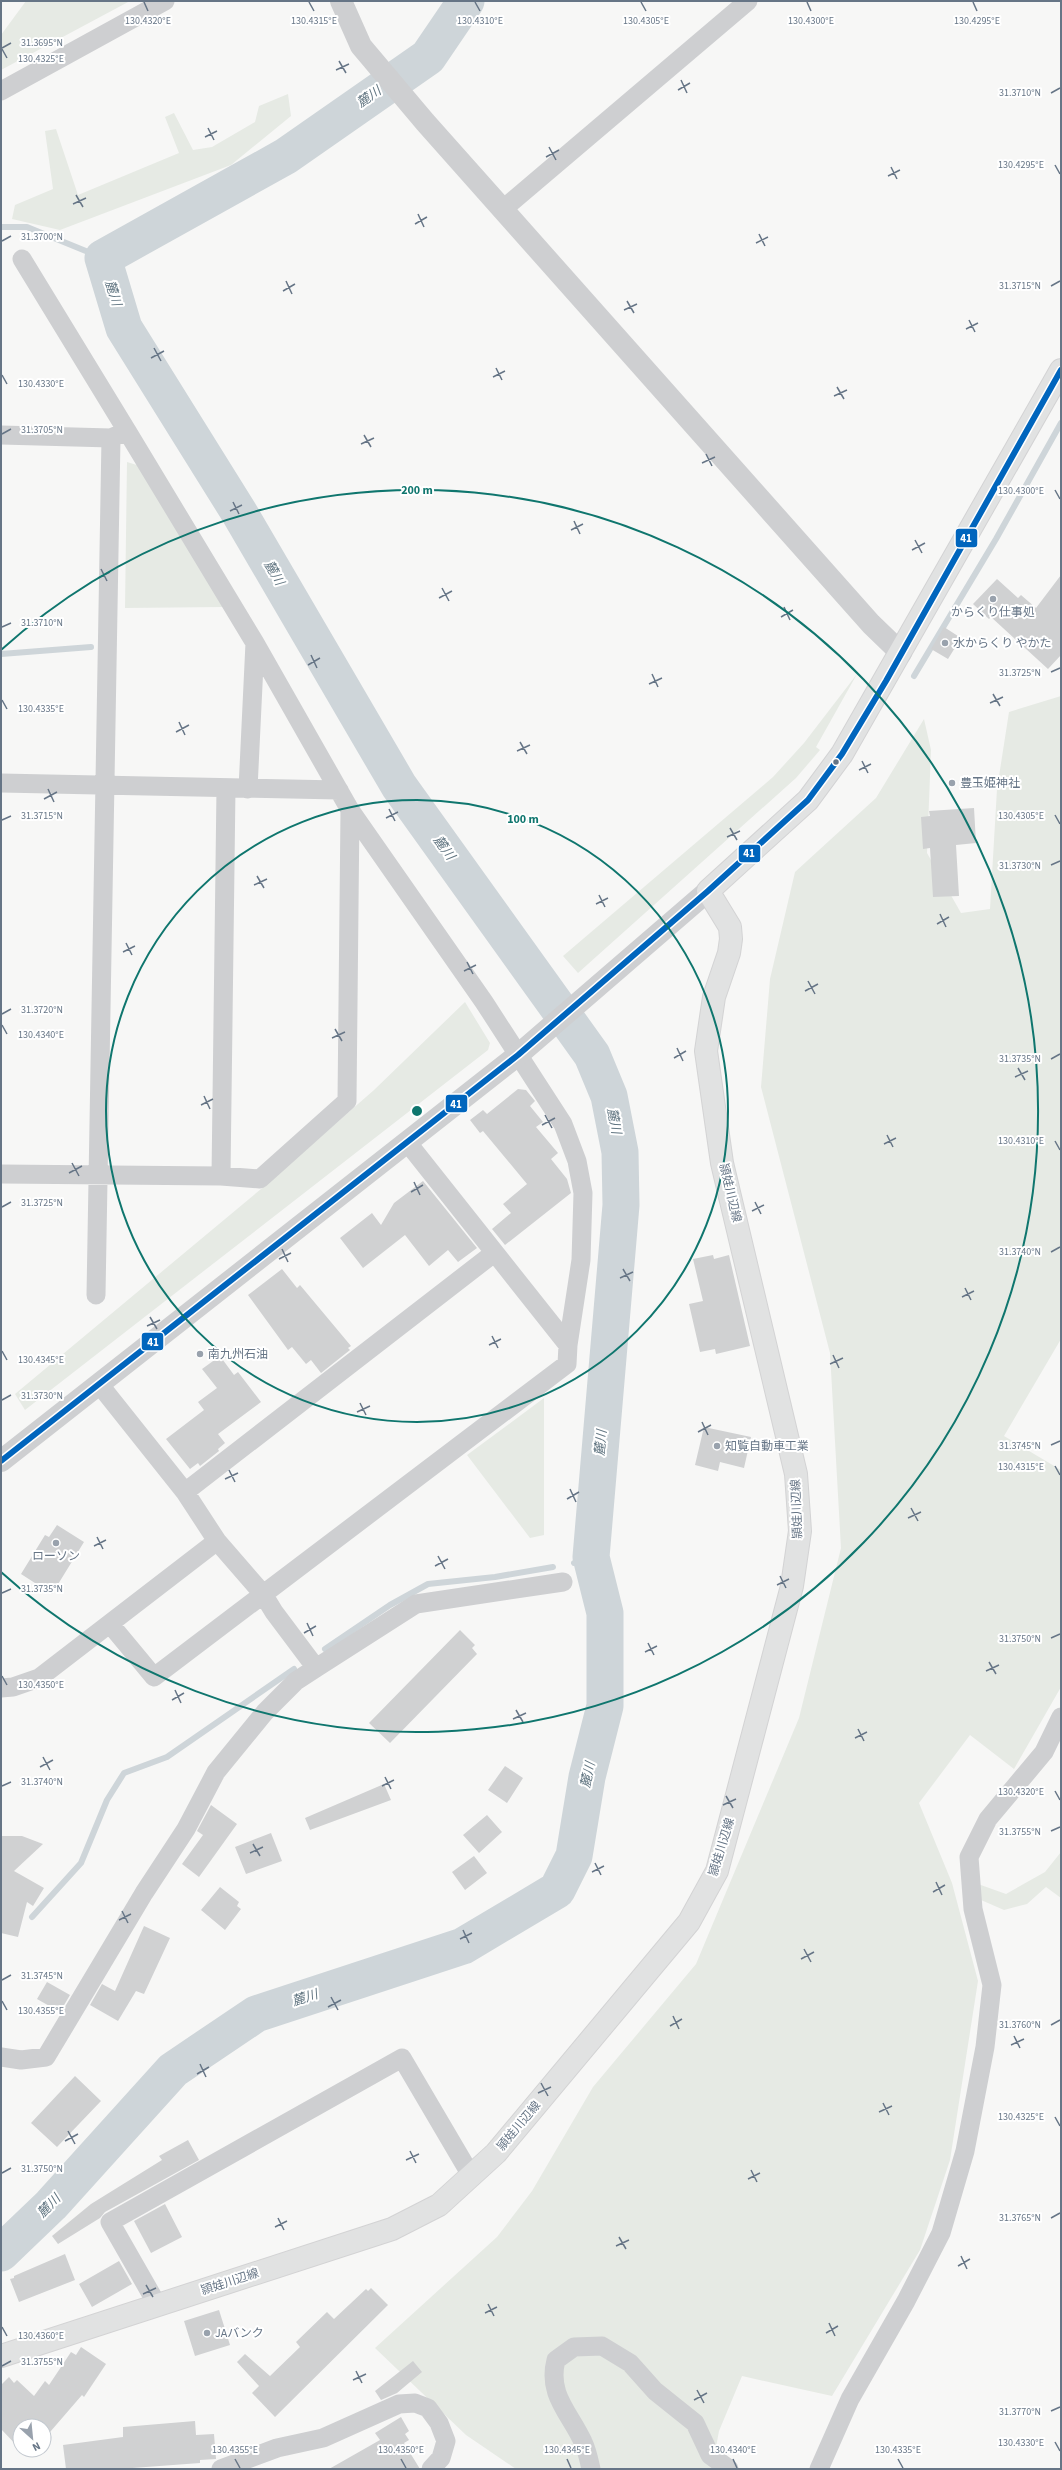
<svg xmlns="http://www.w3.org/2000/svg" width="1062" height="2470" font-family="'Source Sans 3','Noto Sans JP',sans-serif">
<rect width="100%" height="100%" fill="#f7f7f6"/>
<path fill="#e6eae4" d="M26,1H130L1,70V35Z
M288,94L291,116L231,165L60,230L12,219L15,205L53,189L45,131L56,129L78,195L179,153L165,117L174,113L193,150L212,147L255,122L259,106Z
M127,462L140,466L223,607L125,608Z
M857,674L816,747L820,750L796,778L578,973L563,956L773,777L804,743Z
M1061,696V1339L1004,1436L1061,1470V1687L1014,1769L970,1735L919,1803L952,1883L978,1981L950,2160L920,2250L832,2396L742,2376L719,2431L712,2469H516L466,2435L375,2348L497,2237L532,2191L593,2087L696,1964L799,1718L841,1548L830,1353L761,1087L770,979L795,872L876,798L924,719L931,750L927,853L961,913L990,909L997,789L1009,712Z
M465,1002L490,1043L488,1050L25,1410L15,1394L261,1189L374,1090Z
M544,1398V1535L530,1538L467,1455Z
M1061,1852V1898L1046,1887L1027,1904L1004,1910L981,1900L978,1884L1006,1894L1045,1872Z"/>
<g fill="none" stroke-linecap="round" stroke-linejoin="round">
<path stroke="#ced5d9" stroke-width="6" d="M1,227H27L103,258
M1,654L91,647
M914,676L996,539L1061,423
M574,1563L591,1557
M325,1649L390,1605L428,1584L495,1577L553,1567
M32,1917L81,1863L107,1800L124,1773L167,1757L294,1669"/>
<path stroke="#ced5d9" stroke-width="37" d="M1,2253L51,2205L173,2070L256,2014L463,1946L557,1890L574,1856L587,1777L605,1706V1613L591,1557L621,1205L620,1152L609,1096L592,1055L399,786L240,514L124,328L103,258L286,156L428,57L466,1"/>
</g>
<path fill="#d0d1d2" d="M1061,575V655L1048,669L991,617L989,619L973,604L997,579L1018,598L1021,595L1036,608Z
M944,627L961,638L948,659L931,649Z
M974,808L976,843L956,845L959,896L933,897L930,848L923,849L921,817L930,816L929,811Z
M518,1089L526,1090L535,1101L530,1106L543,1122L536,1127L558,1153L551,1159L567,1179L571,1193L505,1245L492,1229L511,1213L503,1204L527,1184L483,1131L480,1133L470,1120L483,1110L487,1114Z
M423,1181L477,1248L458,1262L448,1250L429,1266L405,1235L363,1268L340,1238L372,1213L381,1225L394,1203Z
M713,1255L714,1259L729,1255L750,1346L716,1354L715,1349L700,1352L689,1304L703,1301L693,1259Z
M282,1269L297,1288L300,1285L351,1346L348,1348L350,1350L321,1373L311,1360L306,1364L292,1347L288,1350L248,1295Z
M220,1356L234,1375L238,1372L261,1402L218,1434L225,1443L218,1449L219,1451L200,1466L198,1463L190,1469L166,1439L204,1410L198,1402L217,1388L202,1369Z
M704,1427L751,1437L744,1468L720,1462L718,1471L695,1465Z
M57,1525L84,1542L52,1594L21,1574L45,1535L49,1537Z
M460,1630L475,1645L472,1648L477,1654L390,1743L369,1723Z
M505,1766L523,1778L507,1803L488,1790Z
M384,1784L391,1800L310,1830L305,1818Z
M211,1805L237,1824L199,1877L182,1864L203,1835L197,1831Z
M487,1815L502,1832L479,1853L463,1835Z
M271,1833L282,1861L246,1874L235,1847Z
M1,1836H22L43,1844L14,1871L44,1888L33,1906L27,1902L18,1937L1,1933Z
M474,1856L487,1873L465,1890L452,1872Z
M220,1887L239,1902L237,1906L241,1909L225,1930L201,1910Z
M144,1926L170,1938L144,1994L136,1991L118,2021L90,2005L102,1984L115,1991Z
M47,1982L70,1995L60,2012L37,1999Z
M75,2076L101,2101L57,2147L31,2123Z
M188,2140L199,2160L105,2212L100,2218L58,2244L52,2236L91,2204L162,2160L159,2156Z
M165,2204L182,2237L151,2253L134,2221Z
M65,2254L75,2280L19,2302L10,2279L14,2278V2276Z
M119,2261L132,2284L92,2307L79,2284Z
M371,2288L388,2305L275,2417L252,2393L259,2386L237,2362L245,2354L270,2376L300,2347L296,2342L327,2312L334,2319L366,2289L368,2291Z
M219,2310L230,2345L195,2356L184,2321Z
M81,2347L106,2364L84,2397L82,2395L44,2439V2426H20V2449L1,2429V2385L9,2377L14,2383L17,2380L34,2396L45,2381L49,2385L71,2352L76,2355Z
M413,2361L422,2372L397,2393L381,2400L375,2391Z
M401,2417L409,2431L405,2434L409,2440L404,2443L420,2469H329L380,2440L375,2433Z
M195,2421L196,2435L214,2434L216,2459L200,2460V2463L119,2469H66L63,2445L123,2437V2427Z"/>
<g fill="none" stroke-linecap="round" stroke-linejoin="round">
<g stroke="#d3d3d4" stroke-width="24">
<path id="primary" d="M1,2356L392,2229L439,2205L496,2153L689,1922L717,1871L792,1586L800,1531L796,1474L722,1163L706,1051L714,997L729,953L731,939L730,927L708,891L808,800L842,754L1061,370"/>
</g>
<path stroke="#cecfd1" stroke-width="19" d="M1,91L165,1
M502,210L748,1
M22,259L127,431
M1,435L111,438L127,431L255,643L350,810L484,1002L563,1124L577,1161L583,1193L581,1260L568,1345
M1,783L339,790
M248,789L255,643
M1,1174L221,1176L260,1179L347,1101L350,810
M221,1176L226,788
M96,1295L111,438
M185,1492L494,1253
M110,1624L154,1677L567,1364L568,1345L407,1142
M316,1668L416,1604L563,1582
M1,1688L13,1687L39,1678L217,1541
M1,2057L21,2060L46,2057L144,1893L186,1829L216,1772L265,1712L296,1681L316,1668L274,1612L263,1594L217,1541L185,1492L99,1384
M158,2306L110,2222L402,2058L472,2177
M221,2469L277,2448L323,2438L399,2404L415,2403L428,2408L439,2423L446,2441L441,2458L431,2469
M591,2469C589,2460 587,2450 583,2442C570,2413 547,2395 556,2360L574,2347L602,2346L630,2363L655,2391L695,2423L710,2455L729,2469
M819,2469L850,2399L906,2301L941,2233L965,2151L985,2047L992,1985L973,1909L969,1857L988,1819L1044,1752L1061,1717"/>
<path stroke="#cecfd1" stroke-width="22" d="M341,1L361,46L425,122L871,624L901,653
M1,1461L518,1055L708,891"/>
<use href="#primary" stroke="#e1e2e2" stroke-width="22"/>
<g stroke="#fff" stroke-width="9">
<path id="bus-1" d="M1,1461L518,1055L708,891L808,800L842,754L886,681L1061,370"/>
</g>
<use href="#bus-1" stroke="#0065bd" stroke-width="6"/>
</g>
<path fill="none" stroke="#667586" stroke-width="1.5" d="M144,2L148,11M309,2L314,11M475,2L480,11M641,2L646,11M807,2L811,11M973,2L977,11M2,48L11,43M2,49L7,58M339,61L346,73M336,70L349,64M681,80L687,93M678,90L690,83M1051,93L1060,88M208,128L214,140M205,137L217,131M549,147L556,160M546,157L559,150M1055,165L1060,174M891,167L897,179M888,176L900,170M76,195L83,207M73,204L86,198M418,214L424,227M415,224L427,217M759,234L765,246M2,241L11,236M756,243L768,237M286,281L292,294M1051,286L1060,281M283,291L295,284M627,301L634,313M624,310L637,304M969,320L975,332M966,329L978,323M154,348L161,361M151,358L164,351M496,368L502,380M2,375L7,384M493,377L505,371M837,387L844,399M834,396L847,390M2,434L11,429M364,435L371,447M361,444L374,438M706,454L712,466M702,463L715,457M1055,490L1060,499M233,502L239,514M230,511L242,505M574,521L580,534M571,530L583,524M915,540L922,553M912,550L925,543M101,569L107,581M98,578L110,572M442,588L449,601M439,598L452,591M784,607L790,620M781,617L793,610M2,627L11,623M311,655L317,668M308,665L320,658M1051,672L1060,668M652,674L658,687M649,684L662,678M993,694L1000,706M2,700L7,709M990,703L1003,697M179,722L185,735M176,732L189,725M520,742L527,754M517,751L530,745M862,761L868,773M859,770L871,764M48,789L54,802M44,799L57,792M389,809L395,821M1055,815L1060,824M386,818L398,812M2,820L11,816M730,828L737,840M727,837L740,831M1051,865L1060,861M257,876L264,888M254,885L267,879M599,895L605,907M596,904L608,898M940,914L946,927M937,924L949,917M126,943L132,955M123,952L135,946M467,962L473,974M464,971L476,965M808,981L815,994M805,991L818,984M2,1014L11,1009M2,1025L7,1034M335,1029L342,1041M332,1038L345,1032M677,1048L683,1061M674,1058L686,1051M1051,1059L1060,1054M1018,1068L1025,1080M1015,1077L1028,1071M204,1096L210,1109M201,1105L213,1099M545,1115L552,1128M542,1125L555,1118M887,1135L893,1147M1055,1141L1060,1150M884,1144L896,1138M72,1163L79,1176M69,1173L82,1166M414,1182L420,1195M411,1192L423,1185M755,1202L761,1214M2,1207L11,1202M752,1211L764,1205M282,1249L288,1262M1051,1252L1060,1247M279,1259L291,1253M623,1269L630,1281M620,1278L633,1272M965,1288L971,1300M962,1297L974,1291M150,1317L157,1329M147,1326L160,1320M492,1336L498,1348M489,1345L501,1339M2,1351L7,1360M833,1355L839,1368M830,1364L843,1358M2,1400L11,1395M360,1403L366,1415M357,1412L370,1406M702,1422L708,1435M698,1432L711,1425M1051,1445L1060,1441M1055,1466L1060,1475M229,1470L235,1482M225,1479L238,1473M570,1489L576,1502M567,1499L579,1492M911,1508L918,1521M908,1518L921,1512M97,1537L103,1549M94,1546L106,1540M438,1556L445,1569M435,1566L448,1559M780,1576L786,1588M777,1585L789,1579M2,1593L11,1589M307,1623L313,1636M304,1633L316,1626M1051,1638L1060,1634M648,1643L654,1655M645,1652L657,1646M989,1662L996,1674M986,1671L999,1665M2,1676L7,1685M175,1690L181,1703M172,1700L184,1693M516,1710L523,1722M513,1719L526,1713M858,1729L864,1741M855,1738L867,1732M43,1757L50,1770M40,1767L53,1760M385,1777L391,1789M2,1786L11,1782M382,1786L394,1780M1055,1791L1060,1800M726,1796L733,1808M723,1805L736,1799M1051,1831L1060,1827M253,1844L260,1856M250,1853L263,1847M595,1863L601,1875M592,1872L604,1866M936,1882L942,1895M933,1892L945,1885M122,1911L128,1923M119,1920L131,1914M463,1930L469,1943M460,1939L472,1933M804,1949L811,1962M801,1959L814,1952M2,1980L11,1975M331,1997L338,2010M2,2001L7,2010M328,2007L341,2000M673,2016L679,2029M1051,2025L1060,2020M670,2026L682,2019M1014,2036L1020,2048M1011,2045L1024,2039M200,2064L206,2077M197,2074L209,2067M541,2083L548,2096M538,2093L551,2087M883,2103L889,2115M879,2112L892,2106M1055,2117L1060,2126M68,2131L75,2144M65,2141L78,2134M410,2151L416,2163M406,2160L419,2154M751,2170L757,2182M2,2173L11,2168M748,2179L760,2173M278,2218L284,2230M1051,2218L1060,2213M275,2227L287,2221M619,2237L626,2249M616,2246L629,2240M961,2256L967,2269M958,2266L970,2259M146,2285L153,2297M143,2294L156,2288M488,2304L494,2316M485,2313L497,2307M829,2323L835,2336M2,2327L7,2336M826,2333L838,2326M2,2366L11,2361M356,2371L362,2383M353,2380L366,2374M697,2390L704,2403M694,2400L707,2393M1051,2411L1060,2407M1055,2442L1060,2451M235,2459L240,2468M401,2459L406,2468M567,2459L571,2468M733,2459L737,2468M898,2459L903,2468"/>
<g fill="none" stroke="#0f766e" stroke-width="2">
<circle cx="417" cy="1111" r="311"/>
<path d="M1 650A621 621 0 1 1 1 1572"/>
</g>
<g fill="#99a2ad" stroke="#fff" stroke-width="1.5">
<circle cx="993" cy="599" r="4"/>
<circle cx="945" cy="643" r="4"/>
<circle cx="952" cy="783" r="4"/>
<circle cx="200" cy="1354" r="4"/>
<circle cx="717" cy="1446" r="4"/>
<circle cx="56" cy="1543" r="4"/>
<circle cx="207" cy="2333" r="4"/>
</g>
<circle fill="#667586" stroke="#fff" stroke-width="1.5" cx="836" cy="762" r="3.5"/>
<g text-anchor="middle" dominant-baseline="central" stroke-width="4" stroke-linejoin="round" paint-order="stroke">
<g font-size="12" fill="#667586" stroke="#fff" text-anchor="start">
<text x="993" y="612" text-anchor="middle">からくり仕事処</text>
<text x="953" y="643">水からくり やかた</text>
<text x="960" y="783">豊玉姫神社</text>
<text x="208" y="1354">南九州石油</text>
<text x="725" y="1446">知覧自動車工業</text>
<text x="56" y="1556" text-anchor="middle">ローソン</text>
<text x="215" y="2333">JAバンク</text>
</g>
<g font-size="12" fill="#667586" stroke="#fff">
<text transform="translate(730 1193) rotate(77)">頴娃川辺線</text>
<text transform="translate(797 1509) rotate(-92)">頴娃川辺線</text>
<text transform="translate(722 1847) rotate(-73)">頴娃川辺線</text>
<text transform="translate(519 2126) rotate(-50)">頴娃川辺線</text>
<text transform="translate(230 2282) rotate(-18)">頴娃川辺線</text>
</g>
<g font-size="13" font-style="italic" fill="#627682" stroke="#fff">
<text transform="translate(369 97) rotate(-35)">麓川</text>
<text transform="translate(113 293) rotate(73)">麓川</text>
<text transform="translate(274 573) rotate(60)">麓川</text>
<text transform="translate(444 848) rotate(54)">麓川</text>
<text transform="translate(614 1121) rotate(79)">麓川</text>
<text transform="translate(601 1443) rotate(-85)">麓川</text>
<text transform="translate(588 1775) rotate(-78)">麓川</text>
<text transform="translate(305 1998) rotate(-18)">麓川</text>
<text transform="translate(49 2206) rotate(-46)">麓川</text>
</g>
</g>
<g font-size="10" text-anchor="middle" fill="#667586" stroke="#fff" stroke-width="4" stroke-linejoin="round" paint-order="stroke">
<text x="148" y="24">130.4320°E</text>
<text x="314" y="24">130.4315°E</text>
<text x="480" y="24">130.4310°E</text>
<text x="646" y="24">130.4305°E</text>
<text x="811" y="24">130.4300°E</text>
<text x="977" y="24">130.4295°E</text>
<text x="42" y="46">31.3695°N</text>
<text x="41" y="62">130.4325°E</text>
<text x="1020" y="96">31.3710°N</text>
<text x="1021" y="168">130.4295°E</text>
<text x="42" y="240">31.3700°N</text>
<text x="1020" y="289">31.3715°N</text>
<text x="41" y="387">130.4330°E</text>
<text x="42" y="433">31.3705°N</text>
<text x="1021" y="494">130.4300°E</text>
<text x="42" y="626">31.3710°N</text>
<text x="1020" y="676">31.3725°N</text>
<text x="41" y="712">130.4335°E</text>
<text x="1021" y="819">130.4305°E</text>
<text x="42" y="819">31.3715°N</text>
<text x="1020" y="869">31.3730°N</text>
<text x="42" y="1013">31.3720°N</text>
<text x="41" y="1038">130.4340°E</text>
<text x="1020" y="1062">31.3735°N</text>
<text x="1021" y="1144">130.4310°E</text>
<text x="42" y="1206">31.3725°N</text>
<text x="1020" y="1255">31.3740°N</text>
<text x="41" y="1363">130.4345°E</text>
<text x="42" y="1399">31.3730°N</text>
<text x="1020" y="1449">31.3745°N</text>
<text x="1021" y="1470">130.4315°E</text>
<text x="42" y="1592">31.3735°N</text>
<text x="1020" y="1642">31.3750°N</text>
<text x="41" y="1688">130.4350°E</text>
<text x="42" y="1785">31.3740°N</text>
<text x="1021" y="1795">130.4320°E</text>
<text x="1020" y="1835">31.3755°N</text>
<text x="42" y="1979">31.3745°N</text>
<text x="41" y="2014">130.4355°E</text>
<text x="1020" y="2028">31.3760°N</text>
<text x="1021" y="2120">130.4325°E</text>
<text x="42" y="2172">31.3750°N</text>
<text x="1020" y="2221">31.3765°N</text>
<text x="41" y="2339">130.4360°E</text>
<text x="42" y="2365">31.3755°N</text>
<text x="1020" y="2415">31.3770°N</text>
<text x="1021" y="2446">130.4330°E</text>
<text x="235" y="2453">130.4355°E</text>
<text x="401" y="2453">130.4350°E</text>
<text x="567" y="2453">130.4345°E</text>
<text x="733" y="2453">130.4340°E</text>
<text x="898" y="2453">130.4335°E</text>
</g>
<circle cx="417" cy="1111" r="6" fill="#0f766e" stroke="#fff" stroke-width="2"/>
<g font-size="12" text-anchor="middle" font-weight="bold" fill="#0f766e" stroke="#fff" stroke-width="4" stroke-linejoin="round" paint-order="stroke">
<text x="417" y="494">200 m</text>
<text x="523" y="823">100 m</text>
</g>
<g stroke="#fff" stroke-width="1.5">
<rect x="955" y="528" width="23" height="20" rx="4" fill="#0065bd"/>
<rect x="738" y="844" width="23" height="19" rx="4" fill="#0065bd"/>
<rect x="445" y="1094" width="23" height="19" rx="4" fill="#0065bd"/>
<rect x="141" y="1332" width="23" height="19" rx="4" fill="#0065bd"/>
</g>
<g font-size="11" text-anchor="middle" font-weight="bold" fill="#fff">
<text x="966" y="542">41</text>
<text x="749" y="857">41</text>
<text x="456" y="1108">41</text>
<text x="153" y="1346">41</text>
</g>
<rect width="1062" height="2470" fill="none" stroke="#667586" stroke-width="4"/>
<g transform="translate(32 2438) rotate(153)"><circle r="19" fill="#ffffff" stroke="#c2c8cf"/>
<path d="M0-3L7 15L0 10L-7 15Z" fill="#99a2ad"/>
<text y="-6" font-size="11" font-weight="bold" text-anchor="middle" fill="#667586">N</text>
</g>
</svg>
